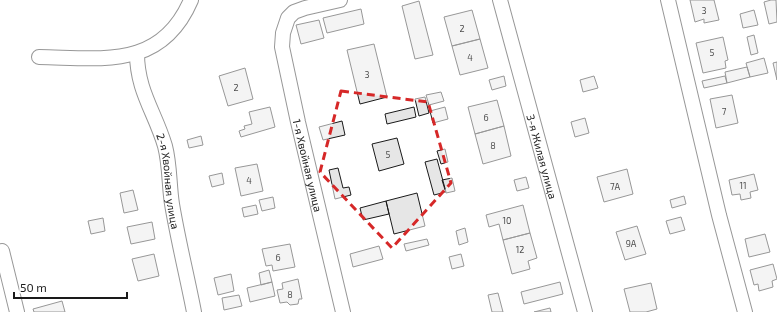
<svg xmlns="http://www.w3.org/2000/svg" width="777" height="312" font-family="'Exo 2',sans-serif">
<rect width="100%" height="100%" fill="#fff"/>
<path fill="#e6e6e6" stroke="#1a1a1a" d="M690,0H714L719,20L704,23V19L695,22Z
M771,0H776L777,22L769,24L764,2Z
M419,1L433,55L415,59L402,6Z
M361,9L364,24L327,33L323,18Z
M472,10L480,39L452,46L444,17Z
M754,10L758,25L743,28L740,14Z
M319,20L324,38L301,44L296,25Z
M754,35L758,53L751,55L747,37Z
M723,37L728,60L725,61L726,68L703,73L696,43Z
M480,39L488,68L460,75L452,46Z
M374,44L387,97L360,104L347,50Z
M764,58L768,73L750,77L746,63Z
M777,62V80L773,63Z
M747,67L750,77L727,83L725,72Z
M245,68L253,99L228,106L219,76Z
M504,76L506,86L492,90L489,80Z
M594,76L598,88L583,92L580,80Z
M725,76L727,83L704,88L702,81Z
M441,92L444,101L429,105L426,95Z
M732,95L738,123L716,128L710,99Z
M425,97L429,113L419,116L415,99Z
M497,100L504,126L475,134L468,107Z
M270,107L275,127L241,137L239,131L245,129L244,126L252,124L249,112Z
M414,107L416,117L387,124L385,114Z
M445,107L448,119L433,123L430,111Z
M585,118L589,133L575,137L571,122Z
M342,121L345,135L323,140L319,127Z
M504,126L511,156L483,164L475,134Z
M201,136L203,145L189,148L187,140Z
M397,138L404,164L379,171L372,144Z
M445,149L448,162L441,164L437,151Z
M437,159L446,192L434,195L425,162Z
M257,164L263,191L241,196L235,168Z
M338,168L343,188L349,187L351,195L335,199L329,170Z
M627,169L633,194L604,202L597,177Z
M222,173L224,184L212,187L209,176Z
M754,174L758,190L750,192L751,198L741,200L740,194L732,195L729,180Z
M526,177L529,188L517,191L514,180Z
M452,178L455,191L446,193L442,180Z
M133,190L138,210L124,213L120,193Z
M417,193L425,226L394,234L386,201Z
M684,196L686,204L672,208L670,200Z
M273,197L275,208L262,211L259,200Z
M386,201L389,214L363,220L360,208Z
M256,205L258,214L244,217L242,208Z
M523,205L530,233L503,240L499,224L489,227L486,215Z
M681,217L685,230L670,234L666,221Z
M103,218L105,231L91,234L88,221Z
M152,222L155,239L131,244L127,227Z
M637,226L646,254L625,260L616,232Z
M465,228L468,242L459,245L456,231Z
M530,233L537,258L528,261L530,269L512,274L503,240Z
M765,234L770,252L749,257L745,239Z
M427,239L429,245L406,251L404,244Z
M290,244L295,267L273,271L272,265L266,266L262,249Z
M379,246L383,259L353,267L350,254Z
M154,254L159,276L138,281L132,259Z
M461,254L464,266L452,269L449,257Z
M773,264L777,279L772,281L773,287L759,291L758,284L754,285L750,270Z
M269,270L272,282L261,285L259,273Z
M231,274L234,291L218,295L214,278Z
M298,279L302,299H299L298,304L290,305L287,302L280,303L277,290L283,289L282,283Z
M272,282L275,296L250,302L247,288Z
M560,282L563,294L524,304L521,292Z
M651,283L657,309L646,312H630L624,289Z
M498,293L503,312H492L488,295Z
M239,295L242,306L224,310L222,298Z
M62,301L65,312H34L33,309Z
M550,308L551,312H534Z"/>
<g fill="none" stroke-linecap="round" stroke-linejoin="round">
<g stroke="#1a1a1a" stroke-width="16">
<g id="minor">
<path id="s1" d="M340,0L305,8L294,12L288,18L283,33L282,47L298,122L343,312"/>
<path id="s2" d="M500,0L585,312"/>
<path d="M668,0L719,215L745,312"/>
<path id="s3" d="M137,53C137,91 155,112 165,146C170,165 169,185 172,204C178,240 187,276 194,312"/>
<path d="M39,57C102,58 161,70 191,0"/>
<path d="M2,251L17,312"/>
</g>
</g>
<use href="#minor" stroke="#fff" stroke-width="14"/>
</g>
<path d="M0 0H777V312H0ZM341,91L428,102L451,183L392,248L320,172Z" fill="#fff" fill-opacity=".55" fill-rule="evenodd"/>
<path fill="none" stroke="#d62828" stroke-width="3" stroke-dasharray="8 5" stroke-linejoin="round" d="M341,91L428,102L451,183L392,248L320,172Z"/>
<g text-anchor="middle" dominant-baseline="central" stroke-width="3" stroke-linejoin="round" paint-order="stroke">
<g font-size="9" fill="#4d4d4d">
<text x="704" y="10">3</text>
<text x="462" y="28">2</text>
<text x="712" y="52">5</text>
<text x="470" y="57">4</text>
<text x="367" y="74">3</text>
<text x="236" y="87">2</text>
<text x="724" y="111">7</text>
<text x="486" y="117">6</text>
<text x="493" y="145">8</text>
<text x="388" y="154">5</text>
<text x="249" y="180">4</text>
<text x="743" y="185">11</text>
<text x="615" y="186">7А</text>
<text x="507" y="220">10</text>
<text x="631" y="243">9А</text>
<text x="520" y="249">12</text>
<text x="278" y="257">6</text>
<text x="290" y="294">8</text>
</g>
<g font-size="11" fill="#1a1a1a" stroke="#fff">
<text stroke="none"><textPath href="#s2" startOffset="162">3-я Жилая улица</textPath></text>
<text stroke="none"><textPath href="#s1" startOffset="207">1-я Хвойная улица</textPath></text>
<text stroke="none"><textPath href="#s3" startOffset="133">2-я Хвойная улица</textPath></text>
</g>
</g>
<path d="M14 292v6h113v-6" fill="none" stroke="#1a1a1a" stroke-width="2"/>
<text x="20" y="292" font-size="12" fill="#1a1a1a" stroke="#ffffff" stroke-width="3" paint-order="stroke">50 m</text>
</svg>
